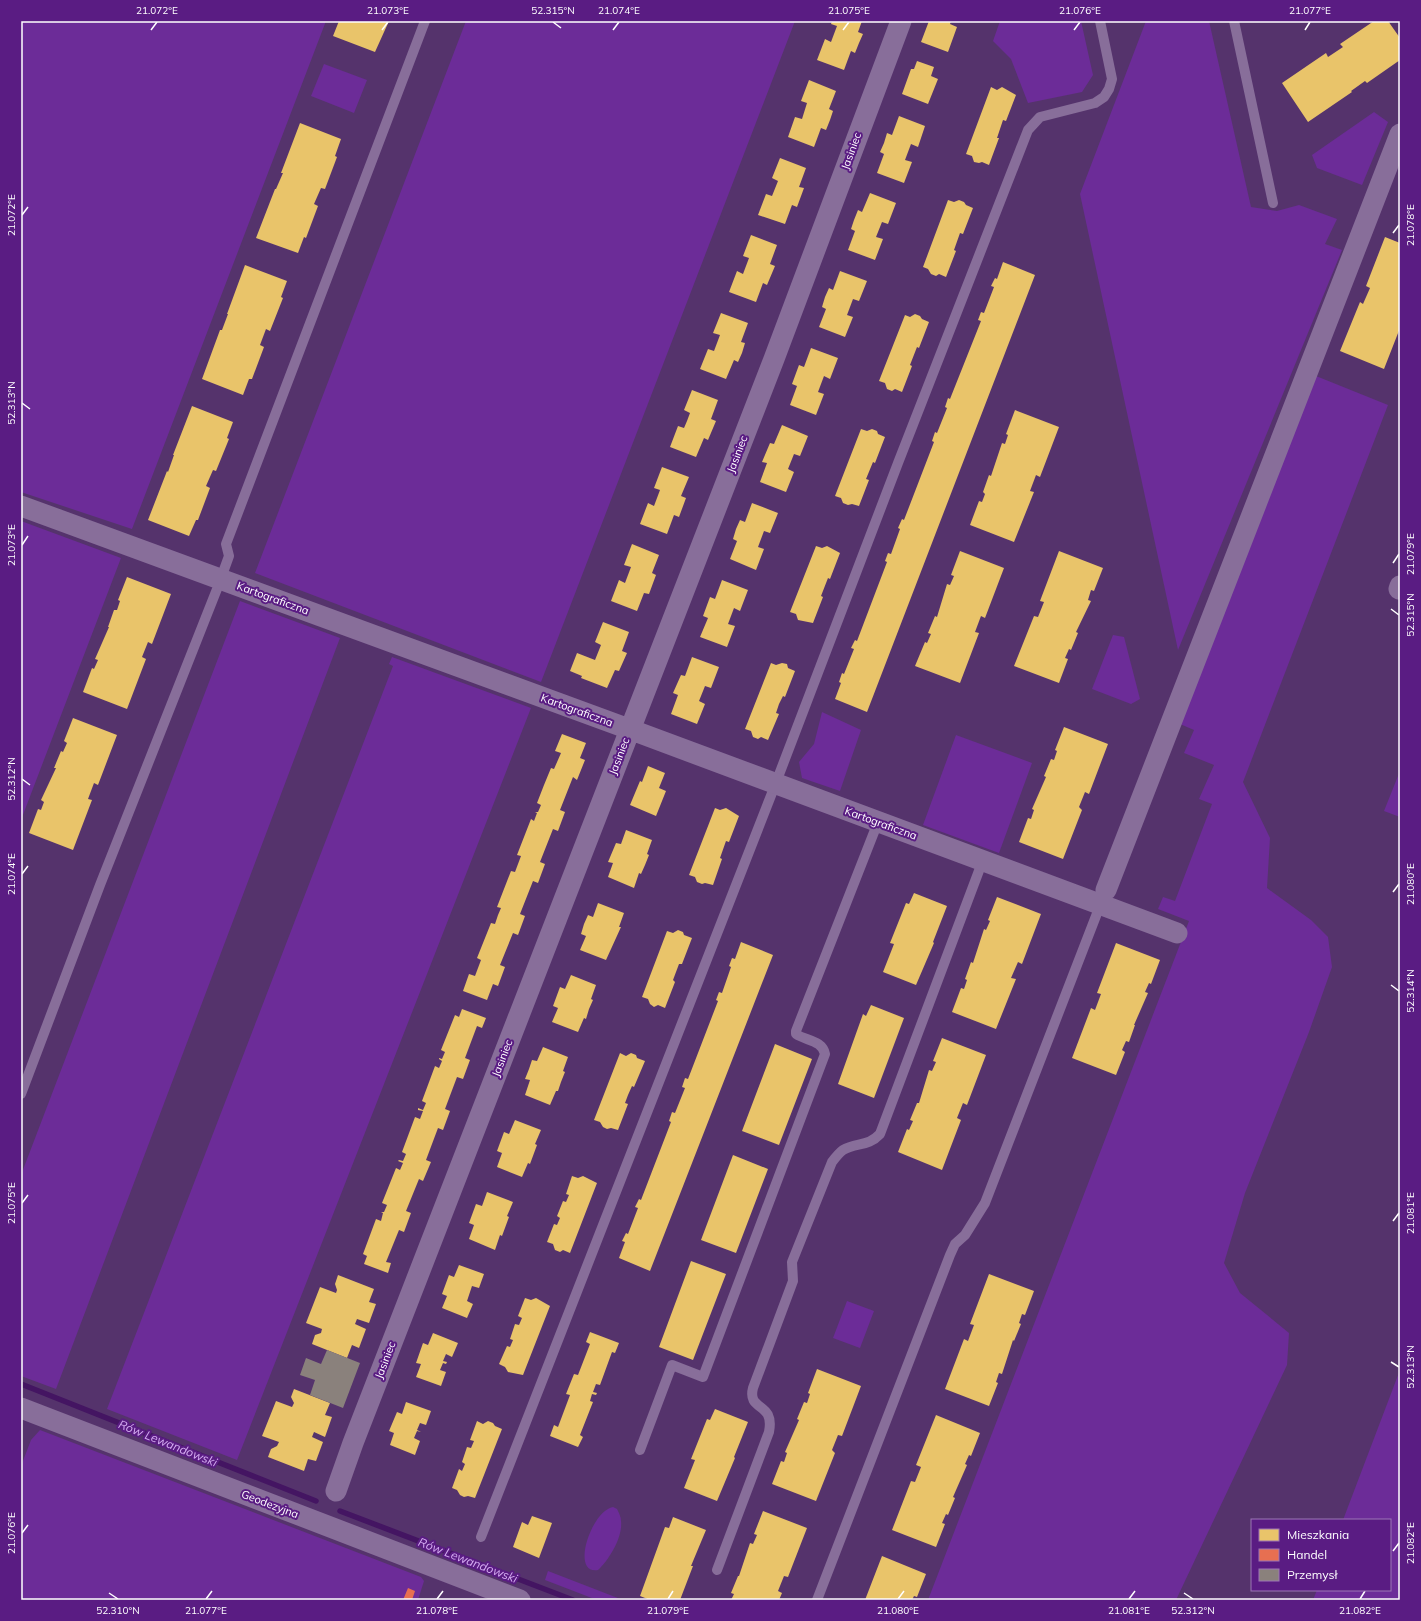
<svg xmlns="http://www.w3.org/2000/svg" width="1421" height="1621" font-family="Mulish,sans-serif">
<rect width="100%" height="100%" fill="#55336c"/>
<path fill="#6c2c98" d="M21,21H326L132,529L21,492Z
M466,21H795L541,682L255,573Z
M1000,21H1081L1093,75L1082,92L1028,103L1011,59L993,41Z
M1146,21H1209L1251,207L1277,211L1299,205L1337,219L1325,244L1342,250L1178,650L1080,194Z
M324,64L367,80L354,113L311,96Z
M1374,112L1388,122L1362,185L1317,168L1312,155Z
M1316,376L1388,405L1243,782L1270,838L1267,888L1311,920L1328,937L1332,967L1309,1032L1245,1193L1224,1263L1240,1293L1289,1333L1287,1365L1176,1600H928L1189,921L1158,909L1163,897L1175,901L1212,804L1199,799L1214,765L1184,753L1194,730L1180,724Z
M21,521L121,558L21,820Z
M240,601L340,638L56,1389L21,1376V1175Z
M1113,635L1124,637L1140,699L1131,704L1092,689Z
M392,657L531,708L237,1460L107,1409L393,666L389,664Z
M822,712L861,730L840,791L802,778L799,762L814,744Z
M956,735L1032,763L999,853L923,825Z
M1400,771V817L1384,811Z
M847,1301L874,1311L860,1348L833,1338Z
M1400,1370V1600H1313L1317,1590H1390V1520H1343Z
M40,1430L421,1577L424,1581L418,1600H21V1466L31,1440Z
M613,1507L617,1509C619,1513 621,1517 621,1521C623,1537 609,1560 598,1570C570,1575 591,1511 613,1507Z
M548,1571L623,1600H597L545,1580Z"/>
<path fill="#e9c46a" d="M339,21H389L375,52L333,36Z
M832,21H862L858,32L863,34L859,43L855,53L851,51L844,70L817,60L825,39L831,42L837,26L831,24Z
M929,21H951L950,24L957,27L948,52L921,42Z
M1374,21H1388L1400,38V60L1367,83L1365,81L1351,91L1352,92L1308,122L1282,83L1326,53L1328,57L1343,47L1340,44Z
M917,61L934,67L931,76L938,79L928,104L902,94L911,69H914Z
M809,80L836,91L829,109L833,111L830,120L826,130L821,128L814,147L788,137L795,117L802,119L807,103L801,101Z
M991,87L997,90L1002,87L1016,95L1006,121L1003,120L997,138H999L989,165L982,162L979,163L974,162L972,156L966,154Z
M899,116L925,126L918,147L911,144L905,160L912,162L904,183L877,173L884,154L880,152L884,143L887,133L892,135Z
M300,123L341,139L335,156L337,157L325,189L321,188L314,204L318,206L306,238L304,237L298,253L256,238L275,189H276L283,173H281Z
M780,158L806,168L799,187L804,188L797,207L792,205L785,224L758,215L766,194L772,196L778,181L772,178Z
M870,193L896,203L888,224L882,222L876,237L883,239L875,260L848,250L855,231L851,229L854,220L858,210L862,212Z
M948,200L954,202L959,200L964,202L966,205L973,208L963,234L960,233L954,250L956,251L946,277L939,274L936,276L931,274L928,269L923,267Z
M751,235L777,245L770,264L775,266L767,285L763,283L756,302L729,292L737,271L743,274L749,258L743,256Z
M1385,237L1400,243V328L1384,369L1340,351L1360,302L1363,304L1370,288L1366,286Z
M1003,262L1035,275L867,712L835,699L841,683L839,682L842,673L844,674L854,649L851,648L855,640L857,641L887,562L885,561L888,553L891,554L900,529L898,528L902,519L904,520L934,442L932,441L935,432L937,433L947,408L945,407L948,398L950,399L981,321L978,320L981,312L984,313L994,287L991,286L995,278L997,279Z
M245,265L287,281L281,297L283,298L270,331L266,329L260,345L264,347L252,379H249L243,395L202,379L220,330H222L228,314H227Z
M840,271L867,281L859,301L853,299L847,315L853,317L845,337L819,327L826,309L822,307L825,297L829,288L833,290Z
M721,313L748,323L741,342L745,343L742,353L738,362L734,360L726,379L700,369L708,349L714,351L720,335L713,333Z
M915,314L920,316L922,319L929,322L919,348L917,347L910,365L912,366L902,392L895,389L892,391L887,389L885,383L879,381L905,315L910,317Z
M811,348L838,358L830,379L824,376L818,392L824,394L816,415L790,405L797,386L792,384L799,365L804,367Z
M692,390L718,400L711,419L716,421L708,440L704,438L696,457L670,447L678,426L684,428L687,421L690,413L684,410Z
M192,406L233,422L227,438L229,439L216,471L213,470L206,486L210,488L198,520H196L189,536L148,520L167,471L168,472L174,455H173Z
M1015,410L1059,427L1040,477L1036,475L1030,491L1034,492L1014,542L970,525L979,501L982,502L985,494L983,492L989,475L991,476L1002,443L1005,444L1008,435L1006,434Z
M782,425L808,436L800,456L794,454L788,469L794,472L786,492L760,482L767,463L762,462L770,443L774,444Z
M861,429L867,431L872,429L877,431L878,434L885,437L875,463L873,462L866,479L869,480L859,506L852,504L848,505L843,503L841,498L835,496Z
M662,467L689,477L681,496L686,498L679,517L674,515L667,534L640,524L648,503L654,506L660,490L654,488Z
M752,503L778,513L770,533L764,531L758,547L764,549L756,570L730,559L737,541L733,539L736,529L740,520L745,522Z
M632,544L659,555L652,573L656,575L649,594L644,593L637,611L611,601L619,580L625,583L631,567L624,565Z
M816,546L822,548L827,546L840,553L830,579L828,578L821,596L823,597L813,623L798,620L796,614L790,612Z
M960,551L1004,568L985,618L981,616L975,632L979,633L960,683L915,666L925,642L927,643L931,634L928,633L935,616L937,617L947,584L950,585L954,576L951,575Z
M1059,551L1103,568L1094,591L1091,590L1088,600L1091,601L1076,632L1078,633L1071,650L1069,649L1065,658L1068,659L1059,683L1014,666L1034,616L1038,617L1044,602L1040,601Z
M127,577L171,594L152,644L148,642L142,657L146,659L127,709L83,692L92,668L94,669L98,660L95,659L109,627H108L114,610H117L120,601L118,600Z
M722,580L748,590L740,611L734,608L728,624L735,626L727,647L700,637L708,618L703,616L710,597L715,599Z
M603,622L629,632L622,651L627,653L619,671L615,670L607,688L581,678L582,676L570,671L577,653L595,660L601,645L595,642Z
M692,657L719,667L711,688L705,686L699,701L705,704L697,724L671,714L678,695L673,693L681,675L685,676Z
M771,663L776,665L782,663L787,664L788,668L795,671L785,697L783,696L779,704L776,713L779,714L768,740L761,737L758,739L753,737L751,731L745,729Z
M73,718L117,735L98,785L94,783L88,799L92,800L73,850L29,833L38,809L41,810L44,802L41,800L56,768H54L61,751L63,752L67,743L64,741Z
M1064,727L1108,744L1089,794L1085,792L1079,807L1082,810L1063,859L1019,842L1028,818L1031,819L1034,810L1032,809L1046,777L1044,776L1051,759L1054,760L1057,751L1055,750Z
M562,734L586,743L580,758L585,760L577,780L573,777L560,810L565,812L558,831L553,829L540,862L545,864L538,883L533,881L520,914L525,916L518,935L513,933L500,965L505,967L498,986L493,984L487,1000L463,991L469,974L475,976L481,960L477,958L491,923L495,924L498,915L501,908L497,907L511,871L515,872L521,856L517,855L531,819L534,821L537,813L535,812H538L541,805L537,803L544,785L551,768L554,769L561,753L555,751Z
M648,766L665,773L659,788L666,791L656,816L630,805L640,781L642,782Z
M715,808L720,810L726,808L739,816L729,842L726,841L720,858L722,859L713,885L705,883L702,884L697,882L695,877L689,875Z
M626,830L652,840L647,854L649,855L645,865L641,874L639,873L634,888L608,877L613,863L608,862L616,843L621,844Z
M914,893L947,906L933,942L934,943L916,985L883,972L894,944L890,943L906,903L909,904Z
M997,897L1041,914L1022,964L1018,962L1011,978L1016,979L996,1029L952,1012L961,988L964,989L967,980L965,979L971,962L973,963L984,929L986,930L990,921L988,920Z
M598,903L624,913L619,927H621L606,960L580,950L586,936L581,934L584,924L588,915L593,917Z
M678,930L683,932L684,935L692,938L682,964H679L673,980L675,982L665,1008L658,1005L654,1007L650,1004L648,999L642,997L667,931L673,933Z
M741,942L773,955L650,1271L619,1258L625,1242L622,1241L626,1233L628,1234L638,1208L635,1207L639,1199L641,1200L671,1122L669,1121L672,1112L675,1113L685,1088L682,1087L685,1078L688,1079L718,1001L716,1000L719,992L722,993L731,967L729,966L732,958L735,959Z
M1116,943L1160,960L1151,984L1149,983L1145,992L1148,993L1134,1025H1135L1129,1042L1126,1041L1122,1050L1125,1052L1116,1075L1072,1058L1091,1008L1095,1010L1101,994L1097,993Z
M571,975L596,985L591,999L593,1000L589,1009L586,1019L584,1018L578,1032L552,1022L558,1008L553,1006L560,987L565,989Z
M871,1005L904,1018L874,1098L838,1084L863,1014L866,1016Z
M462,1009L486,1018L482,1028L477,1026L465,1058L470,1060L463,1079L457,1077L445,1109L450,1111L443,1130L438,1128L426,1160L431,1162L423,1181L419,1179L406,1211L411,1213L404,1232L399,1230L386,1262L391,1263L388,1273L364,1264L367,1256L363,1254L376,1219L381,1221L383,1213L381,1212H384L387,1205L382,1203L396,1168L400,1170L403,1163L398,1161L399,1160L403,1161L406,1154L402,1152L415,1117L420,1119L423,1111L418,1110V1108L423,1110L426,1103L422,1101L435,1066L439,1068L442,1061L439,1059V1058L442,1059L445,1052L441,1050L455,1015L459,1017Z
M942,1038L986,1055L967,1105L963,1103L957,1118L961,1120L942,1170L898,1152L907,1129L909,1130L913,1121L910,1120L917,1103H919L929,1070L932,1071L936,1062L933,1061Z
M775,1044L812,1059L779,1145L742,1131Z
M543,1047L568,1057L563,1071L565,1072L561,1082L558,1091H556L550,1105L525,1095L530,1080L525,1079L529,1069L532,1060L537,1061Z
M620,1053L626,1056L631,1053L636,1055L637,1058L645,1061L634,1087L632,1086L628,1095L625,1103L628,1104L618,1130L611,1128L607,1129L603,1127L600,1122L594,1120Z
M515,1120L541,1130L535,1144L537,1145L530,1164L528,1163L522,1177L497,1167L502,1153L497,1151L504,1132L509,1134Z
M733,1155L768,1169L736,1253L701,1240Z
M572,1176L578,1178L583,1176L597,1183L570,1253L563,1250L560,1252L555,1250L553,1244L547,1242L554,1224L557,1225L560,1218L557,1216L563,1201L566,1202L569,1195L566,1194Z
M487,1192L513,1202L507,1216L509,1217L502,1236L500,1235L495,1250L469,1239L474,1225L469,1223L476,1204L482,1206Z
M691,1261L726,1274L693,1360L659,1347Z
M459,1265L484,1274L479,1288L472,1286L467,1301L473,1304L467,1318L442,1308L447,1296L442,1294L449,1275L454,1277Z
M989,1274L1034,1291L1025,1315L1022,1314L1019,1323L1021,1324L1014,1341L1013,1340L1002,1374L999,1373L996,1382L998,1383L989,1406L945,1389L964,1339L968,1341L974,1325L970,1324Z
M338,1275L374,1289L369,1302L376,1304L369,1323L357,1319L355,1324L366,1329L359,1348L352,1345L347,1358L312,1344L315,1335L321,1333L322,1329L306,1323L320,1287L336,1293L337,1290L335,1284Z
M525,1298L531,1300L536,1298L550,1306L523,1375L508,1372L505,1367L499,1364L507,1346L510,1347L513,1340L510,1339L515,1324L519,1325L522,1318L518,1316Z
M590,1332L619,1343L615,1353L612,1352L600,1385L596,1384L593,1392L597,1393L596,1395L592,1394L590,1401L593,1402L580,1435L583,1437L578,1447L550,1436L554,1425L558,1427L570,1395L566,1394L574,1374L578,1375L590,1344L586,1342Z
M433,1333L458,1343L452,1357L446,1354L443,1361L447,1362L446,1364L443,1363L440,1370L446,1372L441,1386L416,1377L421,1364L416,1363L423,1343L428,1345Z
M817,1369L861,1386L842,1436L838,1435L832,1450L835,1453L816,1501L772,1484L781,1461L784,1462L787,1453L785,1452L799,1420L797,1419L804,1402L807,1403L810,1394L808,1393Z
M294,1389L330,1403L325,1415L332,1417L325,1437L314,1432L312,1437L323,1442L316,1461L308,1459L304,1471L268,1457L271,1449L277,1446L279,1442L262,1436L276,1401L292,1407L294,1403L291,1397Z
M406,1402L431,1411L426,1425L420,1423L417,1430L421,1432L417,1431L414,1438L420,1441L415,1455L390,1445L394,1433L389,1431L397,1412L402,1414Z
M715,1409L748,1422L734,1457L735,1458L717,1501L684,1488L695,1460L691,1459L707,1419L710,1420Z
M936,1415L980,1433L971,1456L969,1455L965,1464L967,1465L953,1497L955,1498L948,1515L946,1514L942,1523L945,1524L936,1547L892,1530L911,1481L915,1482L921,1467L916,1465Z
M477,1421L483,1424L488,1421L493,1423L495,1426L502,1429L475,1498L468,1496L464,1497L460,1495L457,1490L452,1488L459,1469L462,1471L465,1464L462,1462L467,1447L471,1448L474,1441L470,1440Z
M763,1511L807,1528L788,1577L784,1576L778,1591L782,1593L779,1600H731L734,1594L731,1593L738,1576H739L750,1543L753,1544L757,1535L754,1534Z
M532,1516L552,1523L539,1558L513,1547L522,1522L528,1525Z
M673,1517L706,1530L691,1566H693L680,1600H650L640,1596L665,1527L669,1528Z
M882,1556L926,1574L917,1597L914,1596L912,1600H865Z"/>
<path fill="#e76f51" d="M408,1588L415,1591L412,1600H403Z"/>
<path fill="#8a817c" d="M327,1350L360,1363L343,1408L310,1395L315,1380L300,1375L306,1358L321,1364Z"/>
<g fill="none" stroke-linecap="round" stroke-linejoin="round">
<path stroke="#441562" stroke-width="5.5" d="M21,1384L316,1501
M340,1511L573,1600"/>
<path stroke="#886e9a" stroke-width="10" d="M1234,21L1273,203
M21,1094L100,885L217,589L229,556L226,544L425,21
M640,1450L672,1365L703,1377L825,1054C822,1040 806,1041 796,1034V1031L878,822
M481,1537L772,793L898,463L1028,130L1040,117L1095,103L1104,97L1109,89L1112,79L1100,21
M717,1570L769,1432C775,1401 747,1412 753,1388L793,1281L792,1262L832,1162C835,1158 839,1153 843,1150C856,1142 868,1147 880,1134L983,860
M817,1600L950,1255L955,1244L965,1235L985,1203L1101,903"/>
<path stroke="#886e9a" stroke-width="21" d="M21,506L629,729L1177,933
M1399,589L1400,586
M1106,890L1400,134
M21,1408L520,1600
M336,1491L353,1443L774,359L901,21"/>
</g>
<path fill="none" stroke="#fff" stroke-width="1.5" d="M553,22L561,28M151,30L157,22M382,30L388,22M613,30L619,22M843,30L849,22M1074,30L1080,22M1305,30L1310,22M22,215L28,207M1393,233L1399,225M22,403L30,409M22,545L28,536M1393,563L1399,554M1391,609L1399,615M22,779L30,785M22,874L28,866M1393,892L1399,884M1391,985L1399,991M22,1203L28,1195M1393,1221L1399,1213M1391,1362L1399,1367M22,1533L28,1525M1393,1551L1399,1543M109,1593L118,1599M1184,1593L1193,1599M206,1599L212,1591M437,1599L443,1591M668,1599L673,1591M898,1599L904,1591M1129,1599L1135,1591M1360,1599L1365,1591"/>
<g text-anchor="middle" dominant-baseline="central" stroke-width="4" stroke-linejoin="round" paint-order="stroke">
<g font-size="11" fill="#fff" stroke="#5a1c83">
<text transform="translate(851 151) rotate(-70)">Jasiniec</text>
<text transform="translate(737 454) rotate(-69)">Jasiniec</text>
<text transform="translate(273 598) rotate(20)">Kartograficzna</text>
<text transform="translate(577 710) rotate(20)">Kartograficzna</text>
<text transform="translate(619 756) rotate(-69)">Jasiniec</text>
<text transform="translate(881 823) rotate(20)">Kartograficzna</text>
<text transform="translate(502 1058) rotate(-69)">Jasiniec</text>
<text transform="translate(385 1360) rotate(-69)">Jasiniec</text>
<text transform="translate(270 1504) rotate(21)">Geodezyjna</text>
</g>
<g font-size="12" font-style="italic" fill="#d5acf2" stroke="#5a1c83">
<text transform="translate(168 1443) rotate(22)">Rów Lewandowski</text>
<text transform="translate(468 1560) rotate(21)">Rów Lewandowski</text>
</g>
</g>
<rect width="1421" height="1621" fill="none" stroke="#5a1c83" stroke-width="44"/>
<rect x="1251" y="1519" width="140" height="72" fill="#5a1c83" stroke="#9c77b5"/>
<rect x="1259" y="1529" width="20" height="12" fill="#e9c46a" stroke="#9c77b5"/>
<text x="1287" y="1539" font-size="12" fill="#ffffff">Mieszkania</text>
<rect x="1259" y="1549" width="20" height="12" fill="#e76f51" stroke="#9c77b5"/>
<text x="1287" y="1559" font-size="12" fill="#ffffff">Handel</text>
<rect x="1259" y="1569" width="20" height="12" fill="#8a817c" stroke="#9c77b5"/>
<text x="1287" y="1579" font-size="12" fill="#ffffff">Przemysł</text>
<rect x="22" y="22" width="1377" height="1577" fill="none" stroke="#fff" stroke-width="1.5"/>
<g font-size="10" text-anchor="middle" fill="#fff">
<text x="157" y="14">21.072°E</text>
<text x="388" y="14">21.073°E</text>
<text x="553" y="14">52.315°N</text>
<text x="619" y="14">21.074°E</text>
<text x="849" y="14">21.075°E</text>
<text x="1080" y="14">21.076°E</text>
<text x="1310" y="14">21.077°E</text>
<text transform="translate(11 215) rotate(-90)" y="4">21.072°E</text>
<text transform="translate(1410 225) rotate(-90)" y="4">21.078°E</text>
<text transform="translate(11 403) rotate(-90)" y="4">52.313°N</text>
<text transform="translate(11 545) rotate(-90)" y="4">21.073°E</text>
<text transform="translate(1410 554) rotate(-90)" y="4">21.079°E</text>
<text transform="translate(1410 615) rotate(-90)" y="4">52.315°N</text>
<text transform="translate(11 779) rotate(-90)" y="4">52.312°N</text>
<text transform="translate(11 874) rotate(-90)" y="4">21.074°E</text>
<text transform="translate(1410 884) rotate(-90)" y="4">21.080°E</text>
<text transform="translate(1410 991) rotate(-90)" y="4">52.314°N</text>
<text transform="translate(11 1203) rotate(-90)" y="4">21.075°E</text>
<text transform="translate(1410 1213) rotate(-90)" y="4">21.081°E</text>
<text transform="translate(1410 1367) rotate(-90)" y="4">52.313°N</text>
<text transform="translate(11 1533) rotate(-90)" y="4">21.076°E</text>
<text transform="translate(1410 1543) rotate(-90)" y="4">21.082°E</text>
<text x="118" y="1614">52.310°N</text>
<text x="206" y="1614">21.077°E</text>
<text x="437" y="1614">21.078°E</text>
<text x="668" y="1614">21.079°E</text>
<text x="898" y="1614">21.080°E</text>
<text x="1129" y="1614">21.081°E</text>
<text x="1193" y="1614">52.312°N</text>
<text x="1360" y="1614">21.082°E</text>
</g>
</svg>
